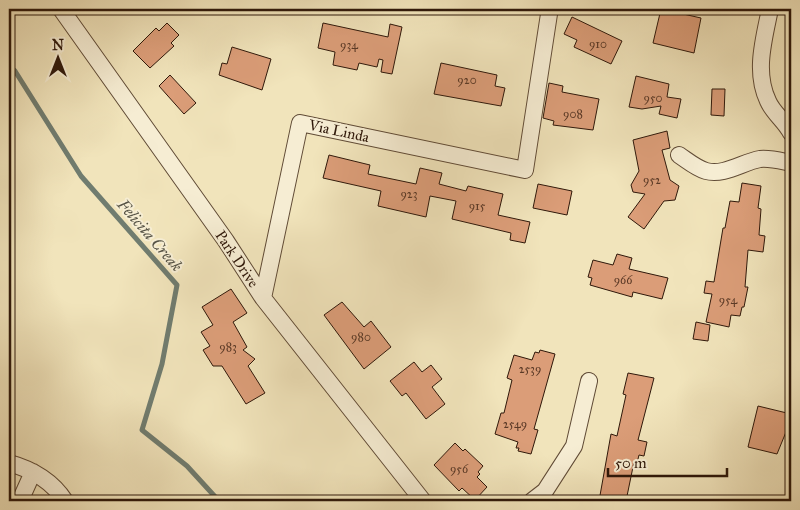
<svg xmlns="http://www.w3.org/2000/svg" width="800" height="510" font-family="'IM FELL Great Primer',serif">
<rect width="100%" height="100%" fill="#f1e4bb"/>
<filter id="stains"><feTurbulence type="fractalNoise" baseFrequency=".004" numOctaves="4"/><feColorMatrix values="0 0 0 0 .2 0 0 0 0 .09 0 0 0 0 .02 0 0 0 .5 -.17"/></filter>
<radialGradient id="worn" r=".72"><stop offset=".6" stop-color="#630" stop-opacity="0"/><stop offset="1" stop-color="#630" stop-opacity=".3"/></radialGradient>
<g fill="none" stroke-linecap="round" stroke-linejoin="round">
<path stroke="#707c6f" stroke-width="5" d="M9,66L15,71L81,176L177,285L162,364L142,430L187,466L219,501"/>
</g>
<path fill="#db9d78" stroke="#2f180a" d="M661,9L701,18L694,53L653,43Z
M572,17L622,41L611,64L574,47L577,40L564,34Z
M167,23L179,35L171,43L174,46L150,68L133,51L156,28L159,31Z
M323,23L388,37L390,24L402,27L392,74L381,72L383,60L379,59L377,67L359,63L357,70L333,65L335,52L318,48Z
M232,47L271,59L262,90L219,75L222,63L227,64Z
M441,63L497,75L495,86L505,88L501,106L434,94Z
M170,75L196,103L184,114L159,86Z
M636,76L669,84L667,97L681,99L677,118L659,114L661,106L642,109L629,107Z
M549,83L563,86L562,92L599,99L593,130L553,125L554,121L543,118Z
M712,89H725L724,116L711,115Z
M667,131L670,148L662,150L670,180L679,186L675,200L664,201L644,229L628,217L645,194L633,192L631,185L639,171L633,140Z
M329,155L370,165L368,174L416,184L420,168L442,173L439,184L466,191L468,186L503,194L498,215L530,222L525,243L510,240L511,233L452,219L456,201L430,196L426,217L378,206L381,191L323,178Z
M742,183L761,186L758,208L761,209L759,235L765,236L763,252L748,250L745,287H748L744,307H742L740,316L731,315L729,327L706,322L712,294L704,293L706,281L714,282L723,228H725L730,201L739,202Z
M538,184L572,191L567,215L533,208Z
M617,254L632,258L629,269L668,278L662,299L633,292L632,297L590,285L592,278L588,277L593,260L613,265Z
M231,289L247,313L233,322L247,347L243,350L255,359L248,366L265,393L246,404L222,366H213L203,350L210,346L201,332L213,325L202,307Z
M342,302L364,327L371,321L391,347L364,369L324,315Z
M696,322L710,325L708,341L693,339Z
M540,350L555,354L534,429L538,430L531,454L518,451L519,448H516L518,442L495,434L501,413H504L512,380L507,378L514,355L532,360L535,352L539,353Z
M414,362L422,372L431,365L442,379L432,387L445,404L426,419L406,393L402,396L390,381Z
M628,373L654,378L638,440L647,442L644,456L639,455L637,463L634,462L626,501H599L611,434L617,436L626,395L623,394Z
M758,406L791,414V433L786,432L777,454L748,447Z
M455,443L463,451L465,449L483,466L478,472L480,474L477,477L487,487L475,500L462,488L459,491L434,465Z"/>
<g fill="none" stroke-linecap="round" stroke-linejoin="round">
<g stroke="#604b36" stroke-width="18">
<path id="minor" d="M61,9L226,241L263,298L423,501
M770,9C764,39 754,72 768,101C773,113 785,121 791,133
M679,155C688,161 696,168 706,171C724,176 743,162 760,159C771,158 781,161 791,163
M263,298L300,123L525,170L549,14
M9,463C31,469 52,481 65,501
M20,501L33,472
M532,501L545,491L574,446L589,381"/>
</g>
<use href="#minor" stroke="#f6edd3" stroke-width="16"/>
</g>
<g text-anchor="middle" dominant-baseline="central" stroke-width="4" stroke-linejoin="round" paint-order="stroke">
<g font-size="12" fill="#5a3926">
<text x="598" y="44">910</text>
<text x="349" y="45">934</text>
<text x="467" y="80">920</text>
<text x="653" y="98">950</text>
<text x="573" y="114">908</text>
<text x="652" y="180">952</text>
<text x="409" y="194">923</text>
<text x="477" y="206">915</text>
<text x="623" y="280">966</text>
<text x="728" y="300">954</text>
<text x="361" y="337">980</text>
<text x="228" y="347">983</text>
<text x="530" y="369">2539</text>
<text x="515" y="424">2549</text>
<text x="459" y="469">956</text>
</g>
<g font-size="15" fill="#2f180a" stroke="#f6edd3">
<text transform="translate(339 131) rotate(12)">Via Linda</text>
<text transform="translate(237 259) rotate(56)">Park Drive</text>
</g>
<g font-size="16" font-style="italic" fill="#555245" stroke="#f6edd3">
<text transform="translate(150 235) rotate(49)">Felicita Creak</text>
</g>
</g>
<rect width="800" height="510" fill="none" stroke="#f1e4bb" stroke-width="30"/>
<rect x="10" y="10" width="780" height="490" fill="none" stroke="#2f180a" stroke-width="2.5"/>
<rect x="15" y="15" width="770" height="480" fill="none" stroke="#2f180a"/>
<g transform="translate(58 58)" stroke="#f6edd3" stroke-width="4" paint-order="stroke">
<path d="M0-4L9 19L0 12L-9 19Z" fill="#2f180a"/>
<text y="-8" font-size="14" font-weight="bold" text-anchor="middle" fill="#2f180a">N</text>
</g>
<path d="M608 468v8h119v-8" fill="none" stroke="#2f180a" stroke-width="2.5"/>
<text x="615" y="468" font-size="15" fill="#2f180a" stroke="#f6edd3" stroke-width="4" paint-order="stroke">50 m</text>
<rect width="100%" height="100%" filter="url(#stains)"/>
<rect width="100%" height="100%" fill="url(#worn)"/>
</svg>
